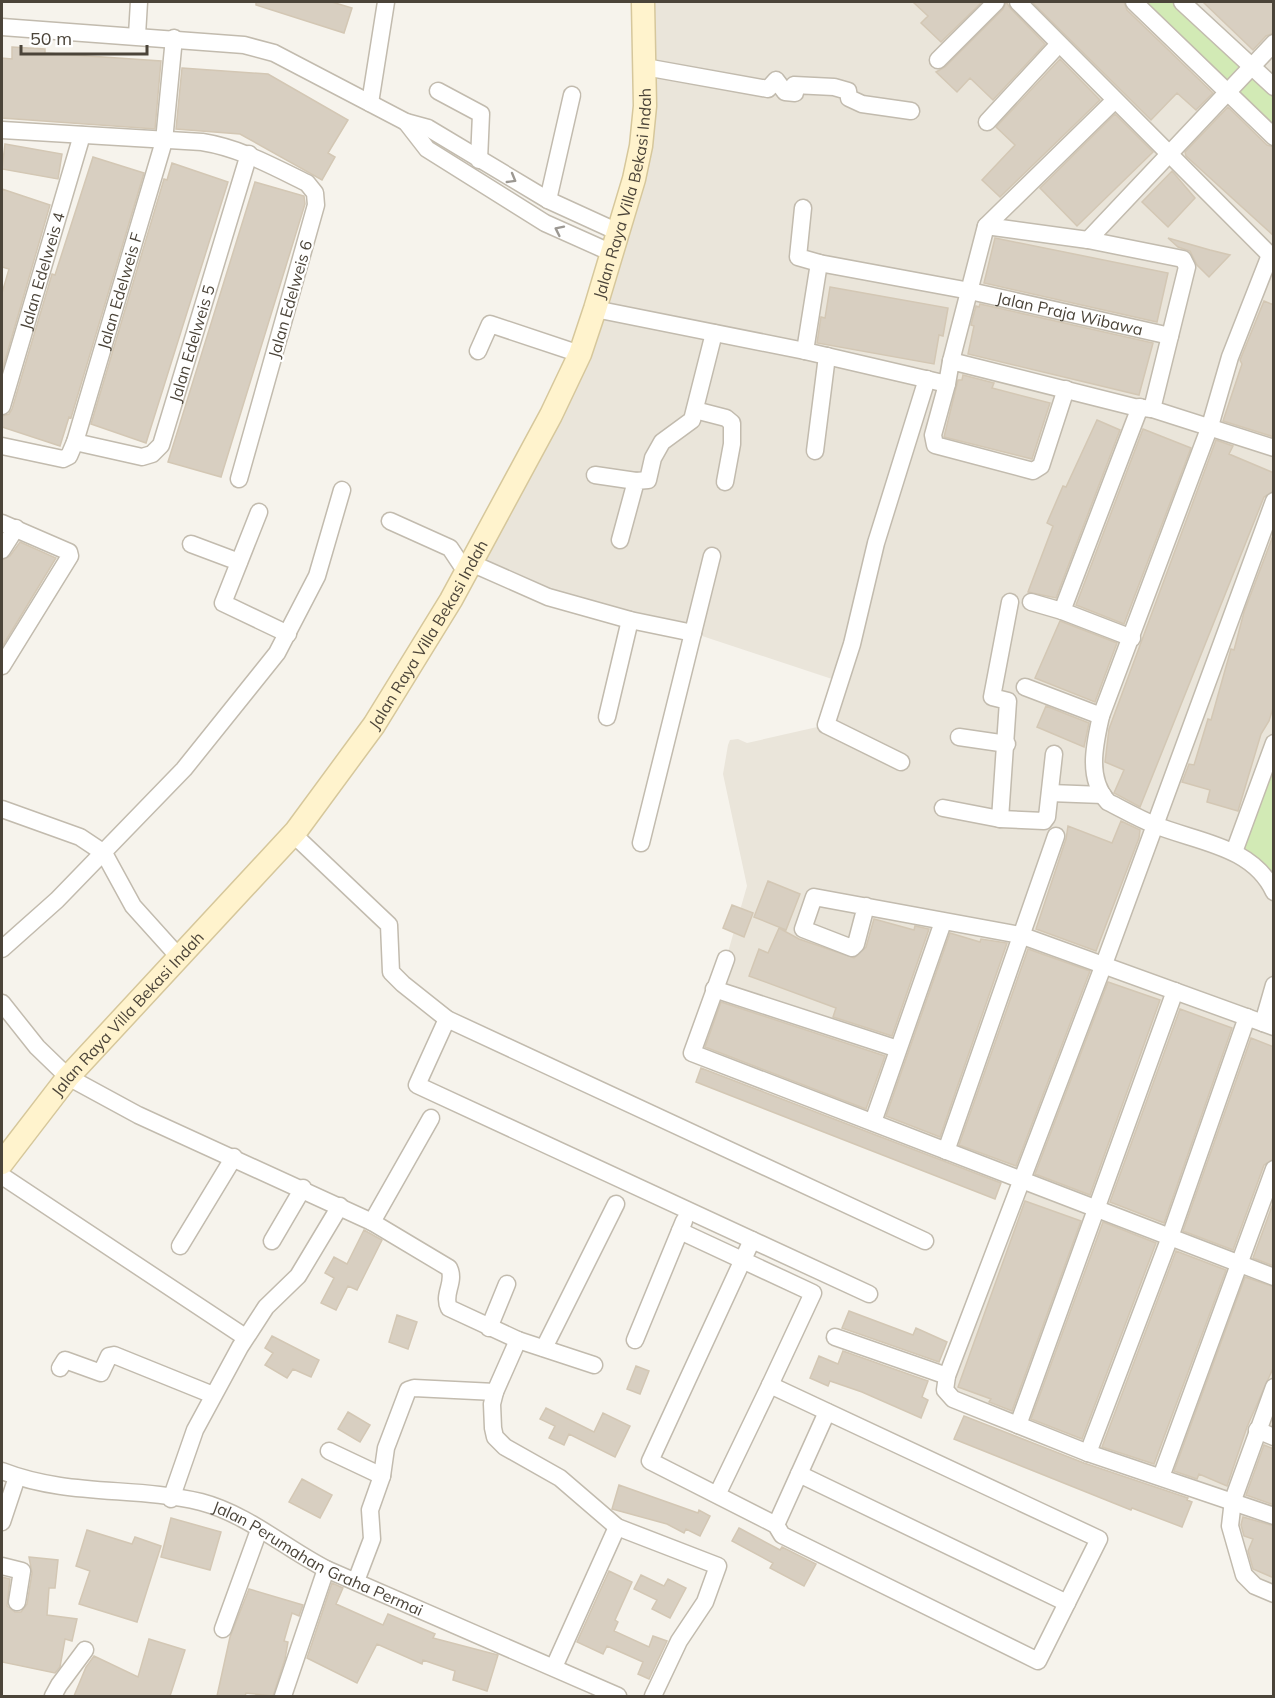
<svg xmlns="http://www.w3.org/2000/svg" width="1275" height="1698" font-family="Mulish,sans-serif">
<rect width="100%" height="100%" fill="#f6f3ec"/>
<path fill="#eae5da" d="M643,2H1273V1594L1247,1580L1233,1500L948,1396L1021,1179L692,1053L726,959L747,886L723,774L728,745L730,740L738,739L747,743L826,725L838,681L693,633L548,597L475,557L533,447L625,205Z"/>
<path fill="#d2eab5" d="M1134,2H1182L1273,87V137Z
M1273,743V892L1234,852Z"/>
<path fill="#d8cfc1" stroke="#d3c7b4" stroke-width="1.5" d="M256,2H332L352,8L344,33L256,5Z
M913,2H982L941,42L921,23L928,16Z
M1006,2L1011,9L1045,44L993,100L970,78L957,92L936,72L945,67L1003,9Z
M1032,2H1124L1127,10L1213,93L1196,110L1177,93L1151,120Z
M1203,2H1274V33L1266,36L1253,50Z
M12,47L45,49V53L161,61L155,129L2,118V58L12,59Z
M1060,59L1100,100L1000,197L982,180L1015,145L996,127Z
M182,68L268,74L348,120L328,153L335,157L322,180L240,134L176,129Z
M1228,107L1267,145L1274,147V236L1186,156L1185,152Z
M1115,114L1153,152L1077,226L1040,188Z
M5,144L62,154L58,179L2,169Z
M93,157L144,173L71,418L69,417L60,446L2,427V416L9,414L12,409L52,274L55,275Z
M172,163L228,182L146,443L91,424L164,179L167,180Z
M1172,171L1195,198L1168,227L1142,202Z
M255,182L304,196L305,204L221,477L168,462Z
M2,189L50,205L2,371V293L9,269L2,267Z
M995,238L1168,273L1157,322L984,283Z
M1168,238L1210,250L1230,255L1209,277L1197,265L1190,251L1178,247Z
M830,287L948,308L943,336L939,335L934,364L817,343L821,317L825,318Z
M1264,301L1274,305V437L1223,421L1242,364L1240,360Z
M980,304L1153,343L1139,395L968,354L974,326L971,325L973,317L976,306L979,307Z
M963,375L994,383L992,388L1050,403L1032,459L944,437L958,380H962Z
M1097,420L1120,430L1056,598L1028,592L1053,526L1047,523L1063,486L1066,487Z
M1143,429L1191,448L1124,624L1076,605Z
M1216,440L1233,446L1229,454L1274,473V491L1264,497L1140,807L1114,793L1124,770L1105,762L1109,729Z
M1274,533V705L1269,721L1261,734L1238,811L1207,802L1210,790L1182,782L1189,764L1194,765L1208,719L1211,720L1231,649L1234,650L1244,612Z
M20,542L56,558L2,647V560L10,556Z
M1060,621L1117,643L1095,702L1035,678Z
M1046,706L1089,723L1084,747L1037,727Z
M1121,821L1140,830L1139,838L1096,951L1036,929L1066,839L1068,826L1112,843Z
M768,881L800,894L786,930L754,917Z
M732,905L753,913L744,937L723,928Z
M874,919L914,930L915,926L929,929L892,1036L833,1017L836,1008L749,976L759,949L768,953L779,928L799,939L854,958L866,947Z
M950,933L980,942L981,939L1007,943L940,1137L886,1116Z
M1028,949L1090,971L1016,1166L959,1145Z
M1108,982L1160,1000L1090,1195L1035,1174Z
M721,1002L885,1056L866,1109L705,1047Z
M1180,1009L1232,1028L1164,1223L1110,1202Z
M1251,1038L1274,1047V1159L1264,1165L1233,1250L1183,1231Z
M701,1068L1001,1183L995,1199L696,1082Z
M1025,1201L1081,1221L1012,1411L989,1402L991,1399L958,1387Z
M1274,1201V1266L1253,1258Z
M1103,1222L1156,1243L1082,1439L1031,1419Z
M364,1230L382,1240L357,1290L348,1286L336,1310L321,1303L334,1278L325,1273L334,1257L347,1264Z
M1176,1251L1226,1270L1154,1464L1102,1447Z
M1245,1277L1274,1287V1366L1247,1427L1227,1486L1199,1474L1197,1479L1174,1471Z
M849,1311L913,1335L916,1328L947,1342L939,1362L842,1328Z
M397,1315L417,1322L408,1349L389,1342Z
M272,1336L319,1360L311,1377L293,1369L287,1378L265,1365L273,1353L265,1348Z
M843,1351L928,1381L922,1397L928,1400L921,1418L862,1392L830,1381L828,1386L810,1378L819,1356L838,1364Z
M636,1366L649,1371L640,1394L627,1389Z
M546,1408L594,1432L603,1413L630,1426L615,1457L569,1434L564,1445L549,1438L555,1426L540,1419Z
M348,1412L370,1425L360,1442L338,1429Z
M964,1416L1084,1463L1188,1498L1187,1500L1192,1502L1182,1527L1132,1508L1131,1510L954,1439Z
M1264,1445L1274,1449V1505L1246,1495Z
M302,1479L332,1495L320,1518L289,1502Z
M619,1485L698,1513L699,1510L710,1516L700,1536L686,1529L684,1533L667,1524L612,1509Z
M1243,1517L1274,1526V1578L1253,1569L1248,1551L1253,1539L1244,1536L1241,1525Z
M171,1518L221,1532L210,1570L161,1557Z
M739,1528L780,1550L782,1547L816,1564L804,1586L770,1568L773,1563L732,1541Z
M87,1530L132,1544L135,1537L161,1546L137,1622L79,1604L90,1571L76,1566Z
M29,1557L58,1560L55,1588H49L47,1615L77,1619L72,1641L65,1639L60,1667L55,1673L2,1662V1577L10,1579L7,1606L15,1612H21L27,1604L32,1573Z
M609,1571L632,1582L615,1620L618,1622L614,1631L649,1647L653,1636L667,1641L649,1679L638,1674L643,1662L607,1646L603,1654L577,1642Z
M641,1575L664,1586L668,1579L686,1588L670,1618L652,1609L657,1600L634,1589Z
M332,1583L343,1588L336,1604L383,1625L388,1614L435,1634L433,1638L498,1655L487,1691L453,1680L455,1671L423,1660L422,1664L377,1644L357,1683L307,1658Z
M249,1589L303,1605L299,1616L292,1613L284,1641L288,1642L285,1659L273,1696L246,1693L245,1696H217L230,1637Z
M149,1639L185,1650L170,1696H74L86,1667L94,1656L138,1677Z"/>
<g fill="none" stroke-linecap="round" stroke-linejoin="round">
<g stroke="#c2bbae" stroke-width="19">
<g id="minor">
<path d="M1018,2L1274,259"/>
<path d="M1134,2L1274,137"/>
<path d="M1182,2L1274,87"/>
<path d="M2,27L244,45L274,53L406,122L428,128L548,200L618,232"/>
<path d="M137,35L139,2"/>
<path d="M938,60L996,2"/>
<path d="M645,67L768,89L776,80L785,92L795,93L794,85L834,87L848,91L849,98L862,104L911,111"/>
<path d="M438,91L481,114L479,160"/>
<path d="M370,103L386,2"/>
<path d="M406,122L427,149L545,223L612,253"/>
<path d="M987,122L1059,44"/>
<path d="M2,130L202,142C240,148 272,166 307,183L315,193L316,205L239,479"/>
<path d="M548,200L572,95"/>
<path d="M803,208L798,257L819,263"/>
<path d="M986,226L1088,240L1183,259L1187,267L1152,409"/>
<path d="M1088,240L1274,43"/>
<path d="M1270,255L1230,357L1210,426L1101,716C1095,743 1086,778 1108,802C1124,810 1139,819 1155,825C1197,842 1253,846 1274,892"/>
<path d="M595,309L805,351L947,384L951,361L1134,407L1152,409L1274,448"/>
<path d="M478,351L490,324L580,354"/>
<path id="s1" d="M805,351L819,263L970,291L1170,336"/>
<path d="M951,361L986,226L1115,100"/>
<path d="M947,384L933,435L935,445L1033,471L1041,466L1066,389"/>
<path id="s2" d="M2,406L82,135"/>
<path d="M695,410L726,418L732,423V444L725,482"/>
<path id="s3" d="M75,442L142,457L152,454L161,445L249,154"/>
<path id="s4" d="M2,446L63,459L69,456L75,442L164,141L174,38"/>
<path d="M815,451L827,356"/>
<path d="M595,475L636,481"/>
<path d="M1274,501L1104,964L947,1376L945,1390L953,1399L1088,1453L1274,1516"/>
<path d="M259,512L223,603L288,634"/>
<path d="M390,521L450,548L466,572"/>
<path d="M2,523L69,552L70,556L2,666"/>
<path d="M620,540L636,481L648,480L653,458L662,442L692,420L714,333"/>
<path d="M191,544L239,562"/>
<path d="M2,550L16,528"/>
<path d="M471,563L548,597L630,620L693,633"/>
<path d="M1031,602L1062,611"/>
<path d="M1132,638L1062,611L1140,407"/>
<path d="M1025,687L1101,716"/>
<path d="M607,717L630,620"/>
<path d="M959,737L1007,744"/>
<path d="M901,762L826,725L852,644L876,543L927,379"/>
<path d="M1050,793L1103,795"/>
<path d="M943,808L1000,819L1044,821L1047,817L1054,754"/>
<path d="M2,809L80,837L104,853L133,906L178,956"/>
<path d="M1000,819L1008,701L992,697L1010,602"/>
<path d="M293,834L389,925L391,972L403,984L447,1019L925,1241"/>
<path d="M641,843L712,556"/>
<path d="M1234,852L1274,743"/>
<path d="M866,906L856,944L852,948L803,929L814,897L1020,935L1274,1027"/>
<path d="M2,949L57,900L184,769L277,653L317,576L342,490"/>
<path d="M726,959L692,1053L1274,1277"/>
<path d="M714,989L898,1049"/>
<path d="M2,1003L37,1047L68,1077L138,1115L372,1222L449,1268C456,1282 442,1294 449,1308L518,1340L594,1365"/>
<path d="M447,1019L417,1085L869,1294"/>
<path d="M1263,1023L1274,985"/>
<path d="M873,1122L943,922"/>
<path d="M946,1151L1056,836"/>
<path d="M2,1176L245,1337"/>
<path d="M372,1222L431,1118"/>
<path d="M680,1231L813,1293L770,1385"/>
<path d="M272,1241L303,1188"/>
<path d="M180,1246L234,1157"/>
<path d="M489,1328L507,1284"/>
<path d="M835,1337L947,1376"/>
<path d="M635,1340L684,1221"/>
<path d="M544,1348L616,1204"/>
<path d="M60,1368L65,1360L101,1373L109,1356L114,1355L213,1395"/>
<path d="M1274,1387L1233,1500L1230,1526L1244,1575L1255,1586L1274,1594"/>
<path d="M495,1392L492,1404L493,1428L495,1437L505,1447L560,1478L617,1527L718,1566L705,1602L679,1641L653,1696"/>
<path d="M1018,1425L1175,991"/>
<path d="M1257,1430L1274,1437"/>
<path d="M329,1451L382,1476L370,1510L372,1539L356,1581"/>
<path d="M1088,1453L1170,1237L1247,1017"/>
<path id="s5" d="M2,1471C69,1497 135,1486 201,1502C247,1514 285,1548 326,1569L618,1696"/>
<path d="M799,1474L1067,1603"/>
<path d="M382,1476L386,1448L408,1390L414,1388L495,1392L518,1340"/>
<path d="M1161,1477L1274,1169"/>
<path d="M717,1495L770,1385L1099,1539L1038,1661L782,1535L776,1525L650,1461L752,1240"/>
<path d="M171,1499L195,1430L240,1347L266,1307L298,1276L340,1206"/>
<path d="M2,1522L17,1477"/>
<path d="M776,1525L827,1412"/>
<path d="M2,1566L22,1571L17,1602"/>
<path d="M223,1629L259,1530"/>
<path d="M554,1667L617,1527"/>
<path d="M53,1696L59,1685L85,1650"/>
<path d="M283,1696L326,1569"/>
</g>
</g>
<g stroke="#d6c79b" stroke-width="25">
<g id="secondary">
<path id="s6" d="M2,1163L68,1077L296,831L374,725L451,600L551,415L580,354L595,309L634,179L641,146L645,106L643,2"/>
</g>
</g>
<use href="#minor" stroke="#fff" stroke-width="16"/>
<use href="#secondary" stroke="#fff3cd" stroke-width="22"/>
</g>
<defs><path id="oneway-chevron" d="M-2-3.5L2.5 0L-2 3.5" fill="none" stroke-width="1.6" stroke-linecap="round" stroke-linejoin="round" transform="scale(1.5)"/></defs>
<g stroke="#9c9892">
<use href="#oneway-chevron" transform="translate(512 179) rotate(30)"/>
<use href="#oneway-chevron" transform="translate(559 230) rotate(-154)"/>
</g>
<g text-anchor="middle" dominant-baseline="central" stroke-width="4.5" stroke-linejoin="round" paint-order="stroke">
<g font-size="16" fill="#4b4439" stroke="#fff">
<text stroke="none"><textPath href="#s6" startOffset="1167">Jalan Raya Villa Bekasi Indah</textPath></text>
<text stroke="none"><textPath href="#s2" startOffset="141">Jalan Edelweis 4</textPath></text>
<text stroke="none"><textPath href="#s4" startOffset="242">Jalan Edelweis F</textPath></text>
<text transform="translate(290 299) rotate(-74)">Jalan Edelweis 6</text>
<text stroke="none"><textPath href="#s1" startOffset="345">Jalan Praja Wibawa</textPath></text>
<text stroke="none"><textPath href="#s3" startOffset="198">Jalan Edelweis 5</textPath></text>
<text stroke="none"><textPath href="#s6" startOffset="681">Jalan Raya Villa Bekasi Indah</textPath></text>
<text stroke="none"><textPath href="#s6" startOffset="195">Jalan Raya Villa Bekasi Indah</textPath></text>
<text stroke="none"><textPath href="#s5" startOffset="332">Jalan Perumahan Graha Permai</textPath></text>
</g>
</g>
<rect width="1275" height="1698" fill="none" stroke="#4b4439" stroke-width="6"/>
<path d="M21 45v9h126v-9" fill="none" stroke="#4b4439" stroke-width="3"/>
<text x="30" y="45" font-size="18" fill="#4b4439" stroke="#ffffff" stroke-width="4.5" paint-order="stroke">50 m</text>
</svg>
